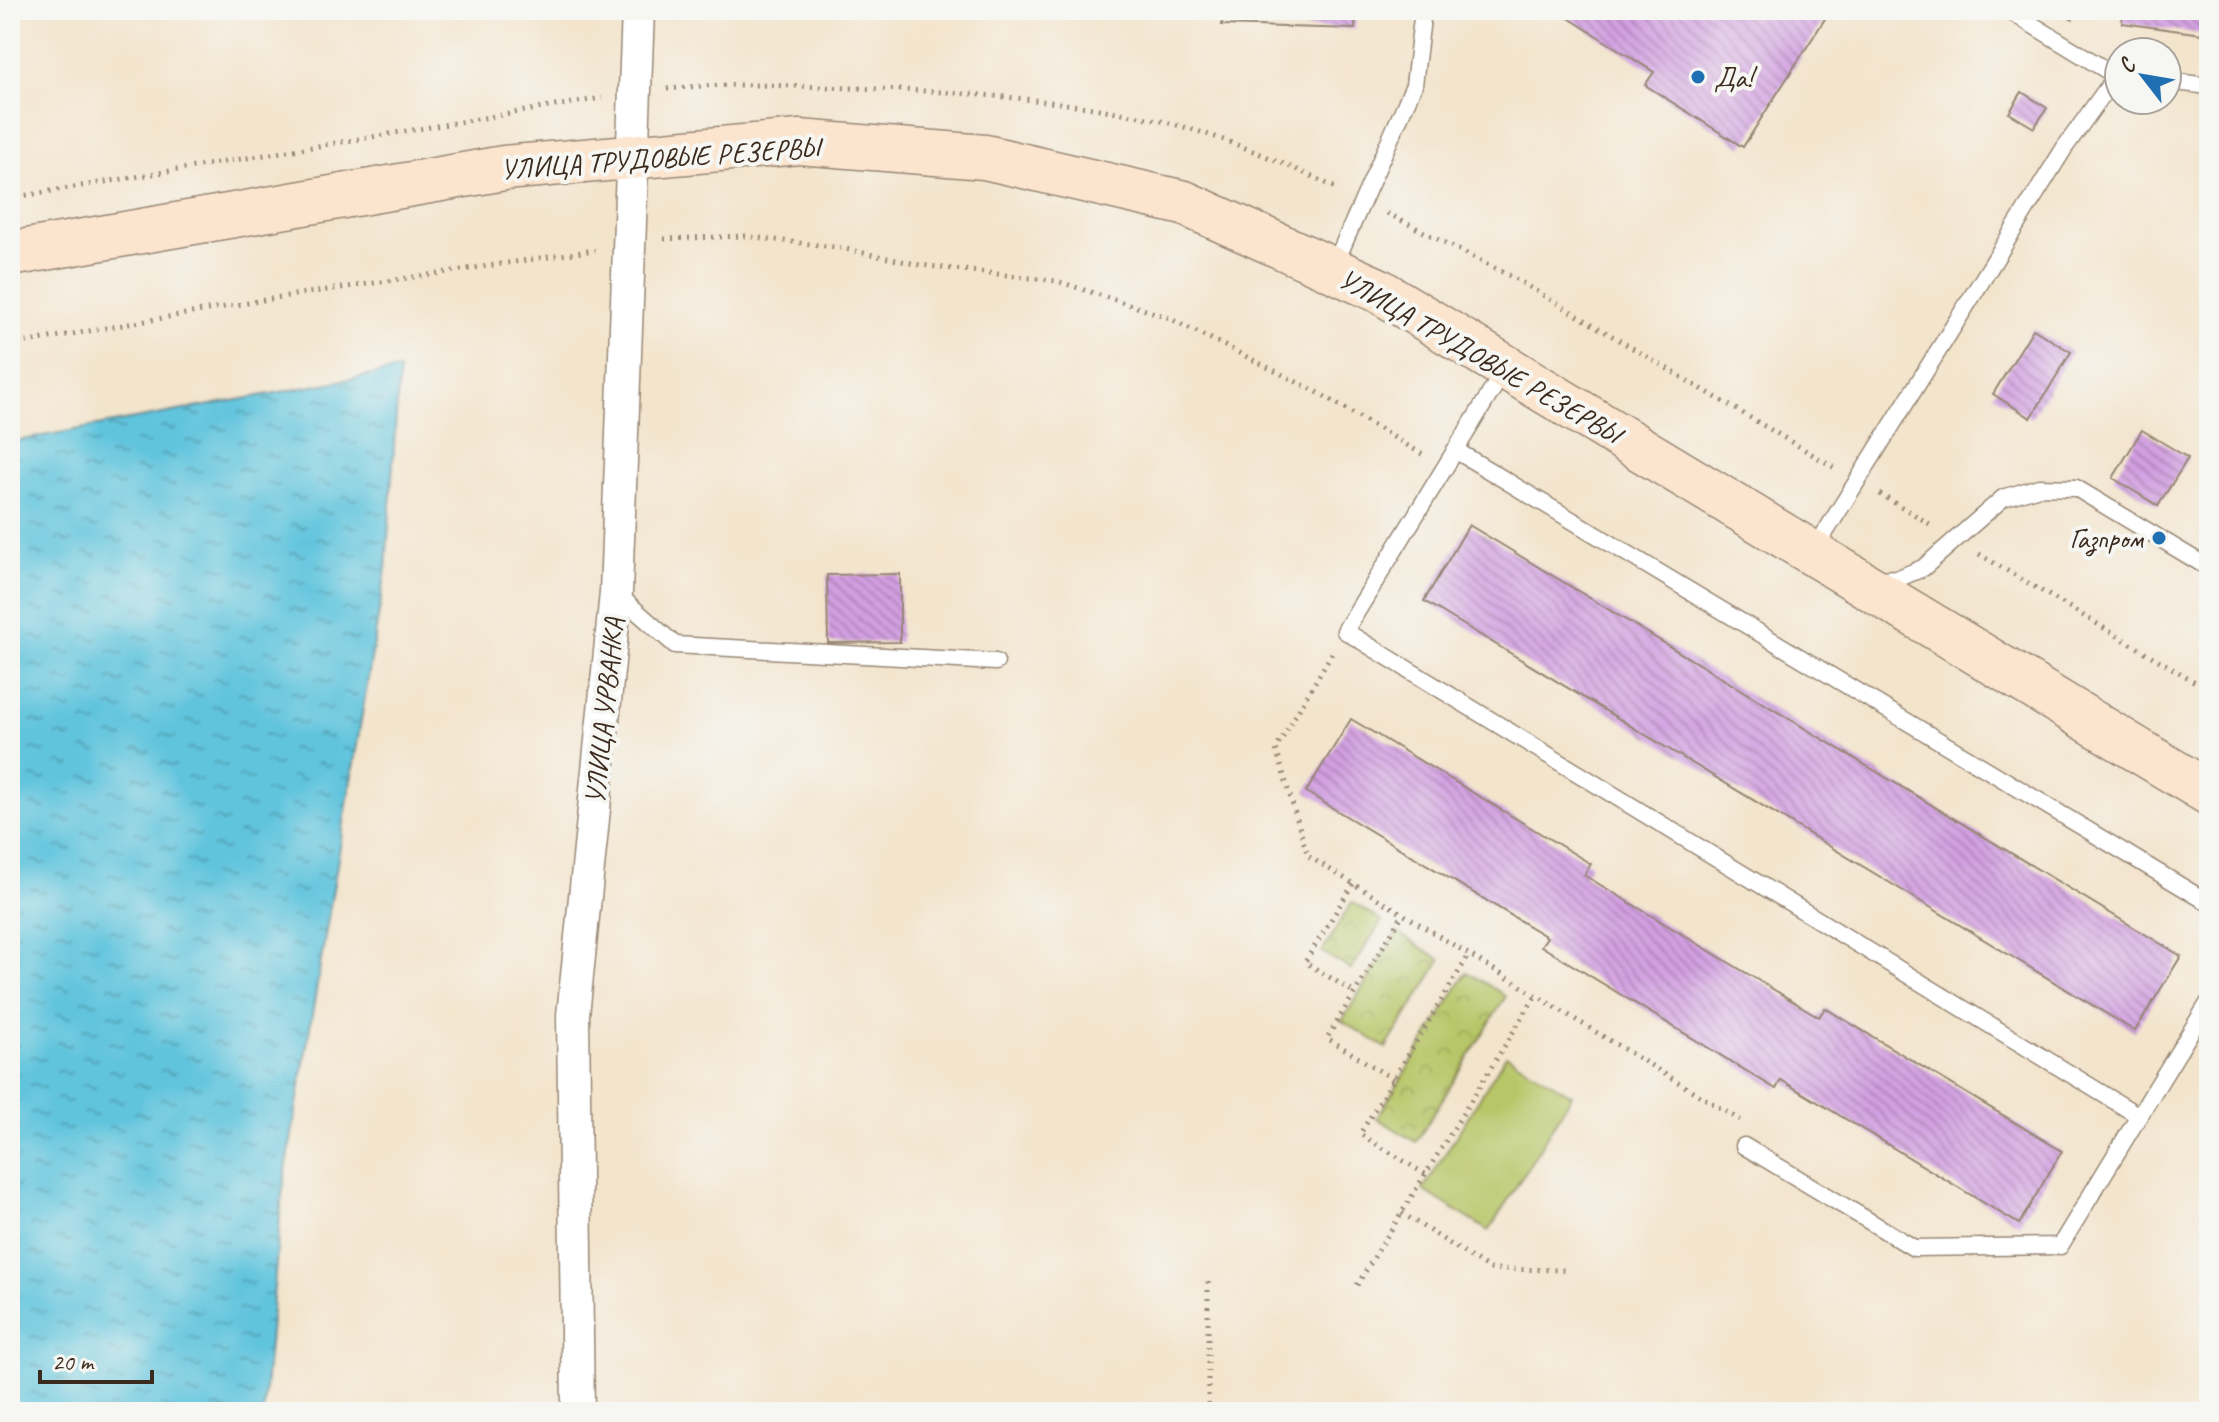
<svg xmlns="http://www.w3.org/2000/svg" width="2219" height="1422" font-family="Caveat,sans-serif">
<defs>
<pattern id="park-crowns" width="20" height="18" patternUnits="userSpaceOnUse" patternTransform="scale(2)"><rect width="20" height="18" fill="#b7c668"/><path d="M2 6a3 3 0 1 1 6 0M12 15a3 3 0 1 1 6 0" fill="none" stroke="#9eaa5a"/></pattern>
<pattern id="water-ripples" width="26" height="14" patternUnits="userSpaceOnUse" patternTransform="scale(2)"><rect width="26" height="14" fill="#60c4dd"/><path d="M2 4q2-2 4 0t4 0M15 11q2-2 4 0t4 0" fill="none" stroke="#509fb3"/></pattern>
<pattern id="building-back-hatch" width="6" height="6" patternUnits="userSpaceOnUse" patternTransform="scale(2)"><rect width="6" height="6" fill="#d29fe1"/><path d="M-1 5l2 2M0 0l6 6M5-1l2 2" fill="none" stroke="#ac82b6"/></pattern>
</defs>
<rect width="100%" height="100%" fill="#f6f6f2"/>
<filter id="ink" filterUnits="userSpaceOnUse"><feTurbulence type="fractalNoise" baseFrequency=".0125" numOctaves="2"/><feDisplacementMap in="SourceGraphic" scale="16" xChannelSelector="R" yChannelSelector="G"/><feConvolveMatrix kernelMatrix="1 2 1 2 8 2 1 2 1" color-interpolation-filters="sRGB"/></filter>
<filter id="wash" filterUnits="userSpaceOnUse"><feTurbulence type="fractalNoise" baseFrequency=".006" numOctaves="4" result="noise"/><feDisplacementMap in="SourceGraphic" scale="32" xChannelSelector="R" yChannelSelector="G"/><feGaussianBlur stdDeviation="1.8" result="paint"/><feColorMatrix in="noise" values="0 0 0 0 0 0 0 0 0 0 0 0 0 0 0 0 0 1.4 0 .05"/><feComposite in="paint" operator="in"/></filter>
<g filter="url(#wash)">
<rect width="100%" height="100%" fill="#f3e4cc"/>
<path fill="url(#park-crowns)" stroke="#797843" stroke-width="2" d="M1352,902L1382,921L1351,970L1322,952Z
M1397,932L1441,960L1386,1048L1342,1021Z
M1467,972L1506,996L1416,1142L1377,1118Z"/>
<path fill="#b7c668" stroke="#797843" stroke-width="2" d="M1506,1055L1572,1095L1489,1231L1423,1190Z"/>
<path fill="url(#water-ripples)" stroke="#4e777e" stroke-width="2" d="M399,370L386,570L282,1195L263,1412H10V442Z"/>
<g id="blocks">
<path fill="url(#building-back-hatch)" d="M1223,10H1356L1355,29L1222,25Z
M1556,10H1814L1826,17L1743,147L1645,85L1654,72Z
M2123,10H2209V35L2122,23Z
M2022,92L2047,108L2034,128L2009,113Z
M2033,329L2071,352L2031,418L1993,394Z
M2142,430L2188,458L2158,506L2113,478Z
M1469,525L2181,956L2135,1031L1424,601Z
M900,574V642L828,643L827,575Z
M1351,719L1591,864L1584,875L1819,1017L1825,1008L2062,1151L2019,1224L1781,1080L1776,1089L1541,946L1547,937L1306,792Z"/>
</g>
</g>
<g filter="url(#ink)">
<use href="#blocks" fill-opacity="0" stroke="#978775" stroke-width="2"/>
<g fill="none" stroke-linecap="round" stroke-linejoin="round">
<g stroke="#978775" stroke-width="19">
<path id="lane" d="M2008,10L2116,76
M2167,81L2209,86
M1333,268L1414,85L1423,10
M1505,369L1345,631L2139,1116L2209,1002
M1455,450L2209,903
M1813,552L2065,147L2116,76H2119
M1875,579L1899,578L1923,568L2003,498L2039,487L2076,488L2209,568
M616,593L675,645L996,662
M1744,1146L1914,1248L2060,1246L2139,1116"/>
</g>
<g stroke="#978775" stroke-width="35">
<path id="street" d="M578,1412L573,1015L616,593L638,10"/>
</g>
<g stroke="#978775" stroke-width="47">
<path id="secondary" d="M10,254L504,168L799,142L985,157L1184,203L1378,290L2209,793"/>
</g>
<path stroke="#978775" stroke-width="5" stroke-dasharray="2 6" stroke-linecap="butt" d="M2071,20L2077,10
M667,89C727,82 789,86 849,88C953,91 1055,98 1157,120C1218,134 1282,162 1338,189
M10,198L602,98
M1387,213L1514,278L1837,469
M664,239L744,236L841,248L920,265L1057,281L1167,317L1317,392L1422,454
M10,345L287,296L595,250
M1880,494L1933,526
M1979,554L2209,690
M1332,653L1276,749L1308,856L1740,1120
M1353,884L1305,962L1355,993
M1393,1079L1327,1038L1403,914
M1425,1174L1360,1134L1469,955
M1402,1213L1489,1269L1569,1270
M1357,1285L1536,995
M1208,1412V1279"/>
<use href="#lane" stroke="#fff" stroke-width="16"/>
<use href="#street" stroke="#fff" stroke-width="32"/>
<use href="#secondary" stroke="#fce5cf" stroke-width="44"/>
</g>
</g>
<g fill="#1f6fb2" stroke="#f6f6f2" stroke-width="3">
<circle cx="1698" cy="77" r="8"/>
<circle cx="2159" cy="538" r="8"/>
</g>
<g text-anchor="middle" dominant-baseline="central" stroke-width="8" stroke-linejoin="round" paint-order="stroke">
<g font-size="28" fill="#3b2a1e" stroke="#f6f6f2" text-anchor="start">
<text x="1714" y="77">Да!</text>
<text x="2143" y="538" text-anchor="end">Газпром</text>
</g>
<g font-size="28" fill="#3b2a1e" stroke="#f6f6f2">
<text transform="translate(660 158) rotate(-4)">УЛИЦА ТРУДОВЫЕ РЕЗЕРВЫ</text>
<text transform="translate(1480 356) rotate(30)">УЛИЦА ТРУДОВЫЕ РЕЗЕРВЫ</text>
<text transform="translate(604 711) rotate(-84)">УЛИЦА УРВАНКА</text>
</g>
</g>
<rect width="2219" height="1422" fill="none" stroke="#f6f6f2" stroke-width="40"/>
<g transform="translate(2143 76) rotate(301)"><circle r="38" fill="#f6f6f2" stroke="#aba49d" stroke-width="2"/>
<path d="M0-6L14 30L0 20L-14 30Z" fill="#1f6fb2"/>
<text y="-12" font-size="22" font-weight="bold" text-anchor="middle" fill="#3b2a1e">С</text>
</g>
<path d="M40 1370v12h112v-12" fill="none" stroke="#3b2a1e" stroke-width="4"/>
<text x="52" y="1370" font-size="24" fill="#3b2a1e" stroke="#f6f6f2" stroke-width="6" paint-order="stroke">20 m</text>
</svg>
